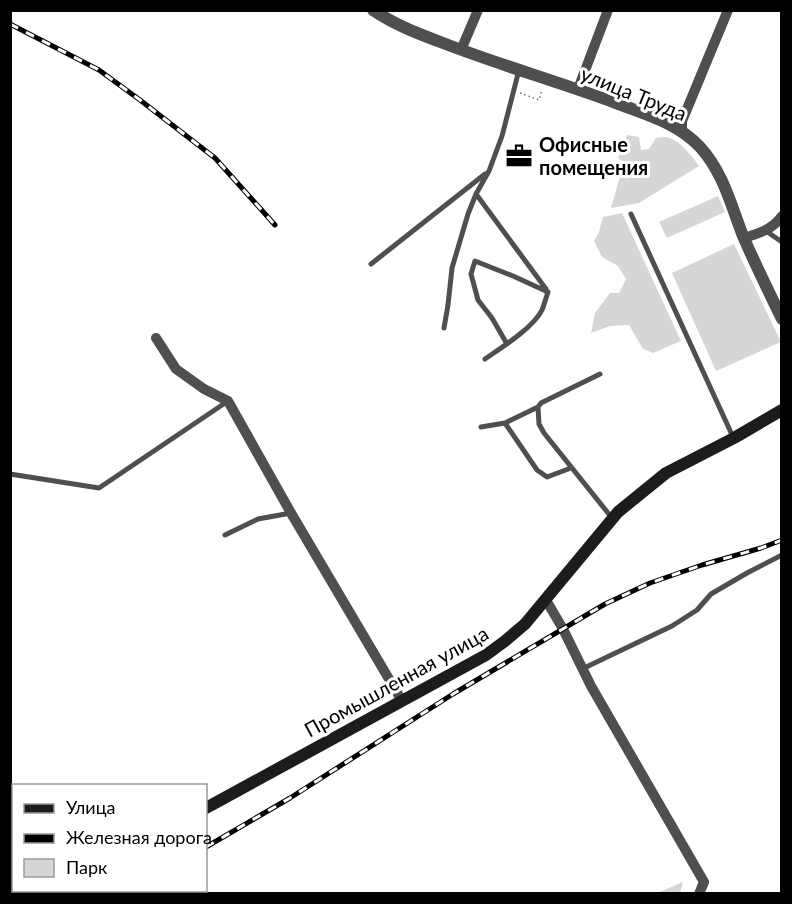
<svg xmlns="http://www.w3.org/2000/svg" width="792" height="904" font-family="Lato,sans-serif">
<rect width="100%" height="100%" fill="#fff"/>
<path fill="#d6d6d6" d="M627,135L639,137L641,150L649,149L656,138C659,138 662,137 666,137C678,138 693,157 699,166L639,203L611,208L624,162L618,158Z
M718,196L725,212L667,238L659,222Z
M622,213L681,341L653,353L643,349L629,325L610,326L591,333L595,313L610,293H619L626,279L618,266L602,257L594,241L599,232L603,217Z
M734,244L781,342L716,371L672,273Z
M683,882L680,893H657Z"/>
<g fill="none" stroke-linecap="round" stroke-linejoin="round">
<path stroke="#717171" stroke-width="1.5" stroke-dasharray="1.5 3" stroke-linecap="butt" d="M520,93L539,100L542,90"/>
<path stroke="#4f4f4f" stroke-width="5" d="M476,194L546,289
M631,214L733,437
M766,231L782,242
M371,264L485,174
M444,328L448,305L452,268L468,214L476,194L489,171L502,136L519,70
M485,359C501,348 533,328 542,310C544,305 546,298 548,292L513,276L475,261L471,274L478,300L492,318L507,344
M600,374L541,403L538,407L539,424L544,433L612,518
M505,423L538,407
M481,427L505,423L537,470L547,477L571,468
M10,474L99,488L228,401
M225,535L258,519L291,513
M582,669L672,626L697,610L711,594L747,573L782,555"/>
<path stroke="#4f4f4f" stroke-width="10" d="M461,50L478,10
M578,89L608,10
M682,131V121L728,10
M744,238C759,233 772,230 782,216
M156,338L176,369L204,389L228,401L291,513L402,701
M546,600L563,629L591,686L704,882L699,894"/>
<path stroke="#4f4f4f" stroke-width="12" d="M373,10C395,25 419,34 443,43C500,65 559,82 616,103C645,114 678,123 700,147C723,172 731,205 743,236C755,264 769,292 782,319"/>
<path stroke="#1c1c1c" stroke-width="12" d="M206,808L486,655L505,641L525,624L618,512L666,473L734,438L782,410
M46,894L52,890"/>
<g stroke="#000" stroke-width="5">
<path id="rail" d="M10,24L99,70L140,100L215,158L275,225
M206,847L290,798L453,694L605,604L650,583L702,565L761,548L782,540
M125,894L130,890"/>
</g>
<use href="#rail" stroke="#fff" stroke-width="3" stroke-dasharray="9" stroke-linecap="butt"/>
</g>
<defs>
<g id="office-bare" transform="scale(2.07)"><path d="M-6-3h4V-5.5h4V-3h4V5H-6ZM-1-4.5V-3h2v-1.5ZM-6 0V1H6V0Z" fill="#000" stroke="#fff" stroke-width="2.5" paint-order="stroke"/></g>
</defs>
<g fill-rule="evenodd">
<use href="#office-bare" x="519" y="156"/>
</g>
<g text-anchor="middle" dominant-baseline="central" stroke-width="6" stroke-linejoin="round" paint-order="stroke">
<g font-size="20" fill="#000" stroke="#fff">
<text transform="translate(634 93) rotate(22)">улица Труда</text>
<text transform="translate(396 681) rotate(-29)">Промышленная улица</text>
</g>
<g font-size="20" font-weight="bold" fill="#000" stroke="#fff" text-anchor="start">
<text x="539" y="144">Офисные<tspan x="539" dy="23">помещения</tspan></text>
</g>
</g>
<rect width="792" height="904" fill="none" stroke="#000000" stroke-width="24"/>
<rect x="12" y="784" width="195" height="108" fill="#ffffff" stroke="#999999" stroke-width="1.5"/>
<rect x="24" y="804" width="30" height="9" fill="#1c1c1c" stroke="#999999" stroke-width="1.5"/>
<text x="66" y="814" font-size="18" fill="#000000">Улица</text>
<rect x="24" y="834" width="30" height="9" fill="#000000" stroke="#999999" stroke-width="1.5"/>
<text x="66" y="844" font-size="18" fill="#000000">Железная дорога</text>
<rect x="24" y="859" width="30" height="18" fill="#d6d6d6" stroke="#999999" stroke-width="1.5"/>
<text x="66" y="874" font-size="18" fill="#000000">Парк</text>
</svg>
